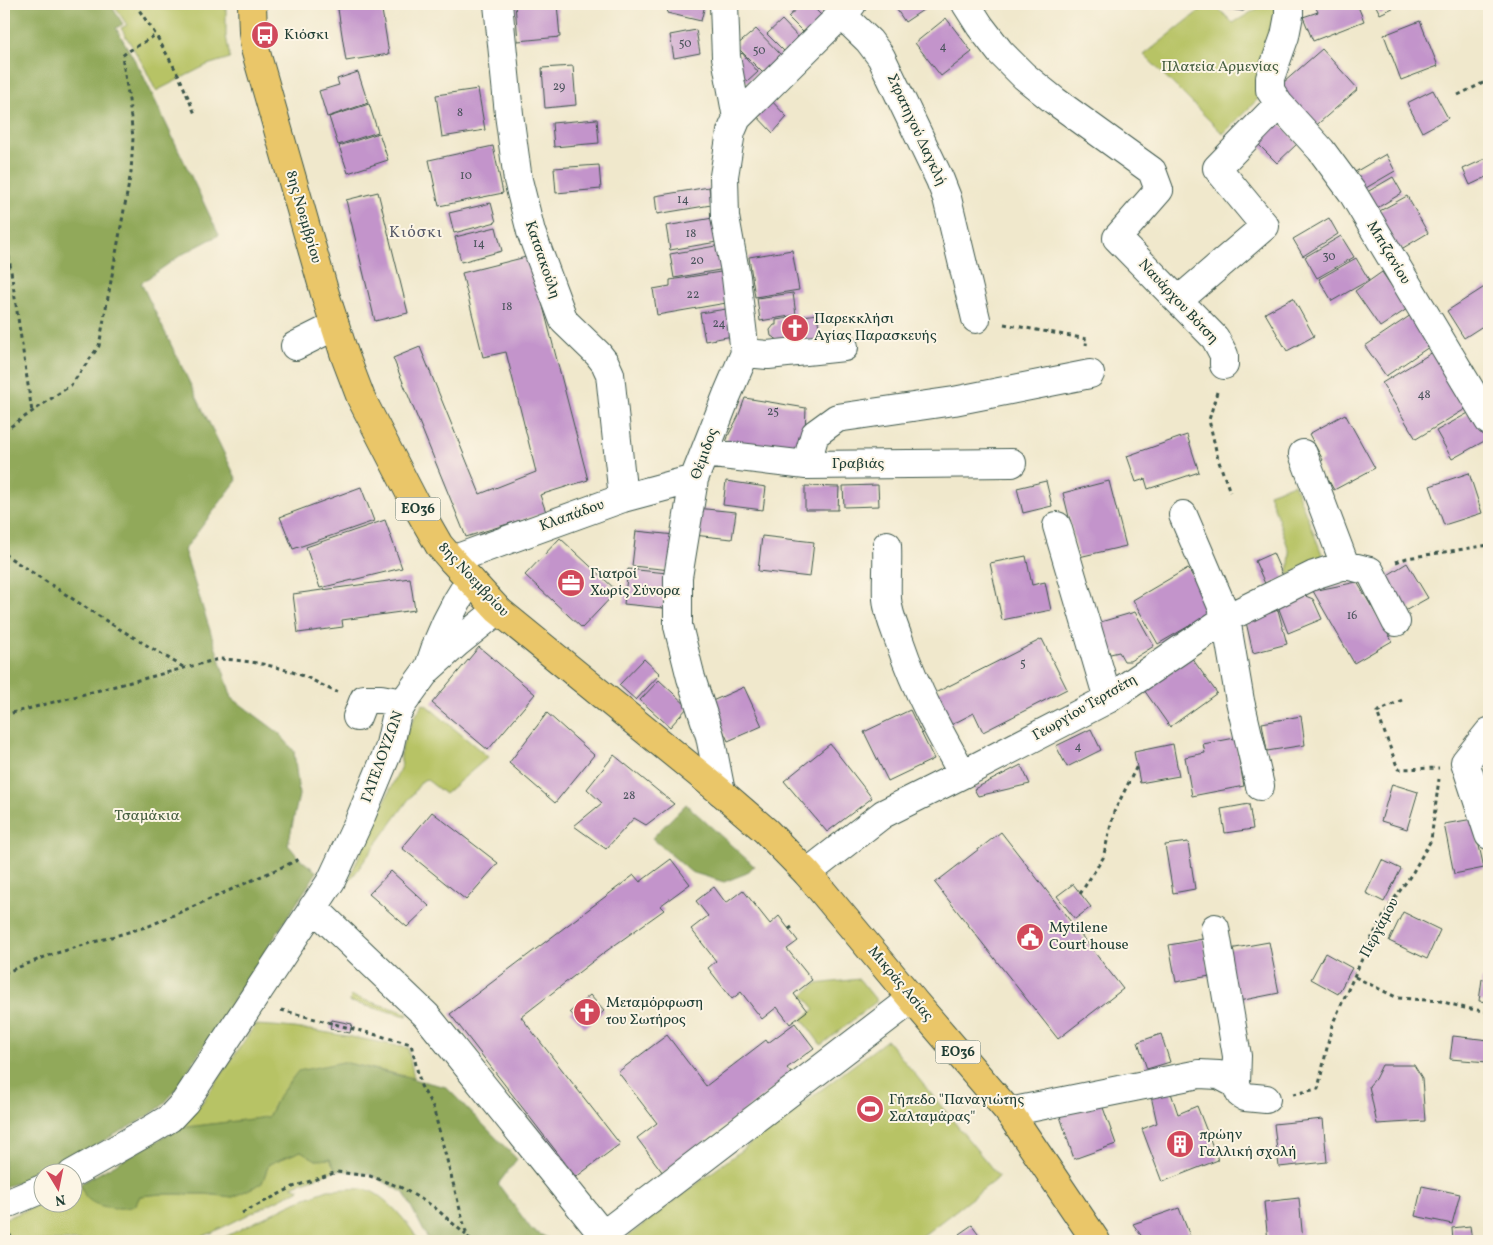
<svg xmlns="http://www.w3.org/2000/svg" width="1493" height="1245" font-family="Vollkorn,serif">
<rect width="100%" height="100%" fill="#fcf5e5"/>
<filter id="ink" filterUnits="userSpaceOnUse"><feTurbulence type="fractalNoise" baseFrequency=".02" numOctaves="2"/><feDisplacementMap in="SourceGraphic" scale="10" xChannelSelector="R" yChannelSelector="G"/><feConvolveMatrix kernelMatrix="1 2 1 2 8 2 1 2 1" color-interpolation-filters="sRGB"/></filter>
<filter id="wash" filterUnits="userSpaceOnUse"><feTurbulence type="fractalNoise" baseFrequency=".0096" numOctaves="4" result="noise"/><feDisplacementMap in="SourceGraphic" scale="20" xChannelSelector="R" yChannelSelector="G"/><feGaussianBlur stdDeviation="1.12" result="paint"/><feColorMatrix in="noise" values="0 0 0 0 0 0 0 0 0 0 0 0 0 0 0 0 0 1.4 0 .05"/><feComposite in="paint" operator="in"/></filter>
<g filter="url(#wash)">
<rect width="100%" height="100%" fill="#f0e8cc"/>
<path fill="#b7c365" stroke="#6b804c" d="M113,4H226V36L230,58L207,65L156,91L145,68L121,28L127,25Z
M1208,4H1214L1233,23L1265,4H1283L1261,96L1223,134L1144,55Z
M1294,484L1324,559L1288,575L1290,553L1269,493Z
M423,704L426,705L488,757L445,794L426,779L422,781L351,879L350,876L402,764C396,749 414,717 423,704Z
M859,979L877,1001L821,1045L802,1019L815,1009L803,995L816,984Z
M351,996L404,1012L408,1015L407,1016L350,1002Z
M255,1025C307,1027 357,1038 408,1048L414,1078L343,1062L278,1097L268,1117L180,1128L204,1100Z
M887,1040L999,1177L916,1241H633L628,1236Z
M301,1151L316,1160L330,1159L336,1170L292,1186L300,1189L211,1233L190,1241H4V1219L44,1203L72,1202L73,1188L80,1184L135,1206L140,1196L161,1194H205L233,1197L262,1183L269,1164Z
M328,1190C340,1190 355,1187 367,1190C383,1193 412,1226 418,1241H350L333,1237L321,1238L315,1241H217L295,1202Z"/>
<path fill="#91a95a" stroke="#587347" d="M4,4H110L123,24L116,28L141,71L219,235L181,255L141,283L237,480L184,550L232,698L279,733L294,751L299,795L288,845L300,859L317,872L174,1092L162,1106L145,1118L59,1165L31,1178L4,1187Z
M686,804L754,866L747,873L724,882L691,872L652,838Z
M343,1062L446,1087L517,1159L498,1184L532,1230L553,1241H429L404,1193L370,1174L336,1170L330,1159L316,1160L301,1151L269,1164L262,1183L233,1197L205,1194H161L140,1196L135,1206C122,1210 98,1209 87,1198C84,1195 82,1188 80,1184L180,1128L268,1117L278,1097L298,1071Z"/>
<g id="blocks">
<path fill="#c394cb" d="M372,4H381L389,54L346,61L338,9Z
M515,4H557L560,37L518,41Z
M670,4L705,5L701,21L667,13Z
M802,4H810L824,18L807,36L788,17Z
M893,4H932L905,22Z
M1221,4H1254L1243,11L1229,9L1221,6Z
M1314,4H1357L1364,21L1313,41L1303,17L1318,12Z
M1375,4H1401L1380,14Z
M946,18L972,52L941,76L915,43Z
M782,20L801,40L786,53L767,34Z
M1420,21L1438,66L1401,80L1384,35Z
M756,29L782,56L764,74L736,46Z
M696,30L700,53L674,58L670,35Z
M1322,49L1358,89L1312,129L1276,89Z
M742,53L758,72L747,82L731,64Z
M573,66L576,105L545,108L542,68Z
M358,72L368,103L327,117L319,91L339,85L337,79Z
M478,89L485,130L442,137L436,95Z
M1433,90L1448,118L1422,132L1407,103Z
M767,96L787,117L773,133L753,112Z
M369,104L378,132L338,145L329,117Z
M597,119L599,143L554,147L552,123Z
M1277,121L1298,143L1277,163L1255,141Z
M379,133L388,160L348,173L339,146Z
M493,146L503,193L439,206L429,160Z
M1386,154L1395,171L1359,192L1350,175Z
M1489,157V176L1470,185L1463,169Z
M599,165L601,189L556,193L554,168Z
M1393,177L1402,193L1372,211L1362,195Z
M709,187L711,205L657,214L655,196Z
M378,192L408,313L375,321L346,200Z
M1407,196L1428,233L1398,251L1376,213Z
M491,203L496,222L454,233L449,213Z
M713,218L717,242L670,250L666,226Z
M1329,218L1338,234L1303,256L1293,239Z
M496,227L502,251L461,262L455,237Z
M1341,236L1354,257L1317,278L1305,257Z
M721,245L725,269L674,278L670,254Z
M792,250L799,290L755,297L749,257Z
M530,256L588,480L540,495L546,512L466,537L393,358L420,347L480,494L536,472L506,352L483,357L462,273Z
M1356,258L1369,280L1332,301L1319,279Z
M727,271L732,302L657,315L653,289L670,286V280Z
M1382,272L1407,309L1380,327L1355,291Z
M1486,286L1489,291V322L1464,338L1447,311Z
M793,293L796,315L760,321L757,298Z
M1293,298L1314,336L1287,351L1265,313Z
M733,308L738,335L705,341L700,313Z
M817,314L821,340L779,345L778,340L771,336L770,330L774,325H776V320Z
M1411,315L1432,345L1386,376L1365,346Z
M1433,352L1467,408L1416,439L1382,383Z
M745,398L806,408L805,432L797,463L722,454L729,434L738,417Z
M1472,411L1488,439L1452,459L1436,431Z
M1345,414L1375,468L1334,490L1319,463L1323,460L1309,434Z
M1187,435L1199,472L1148,489L1145,479L1136,482L1127,456Z
M1469,473L1482,513L1444,525L1430,486Z
M726,481L766,487L763,510L723,505Z
M1046,481L1052,506L1023,513L1017,488Z
M1109,481L1126,546L1079,557L1063,493Z
M878,485L879,506L844,507L843,486Z
M805,486L839,487L838,510H805Z
M361,487L374,521L293,549L280,517Z
M696,508L736,512L732,539L693,535Z
M385,520L402,568L320,588L306,547Z
M636,531L675,535L671,570L632,566Z
M762,536L814,542L810,577L758,571Z
M560,538L617,591L582,628L525,575Z
M1273,553L1284,578L1266,586L1255,561Z
M1026,556L1032,585L1045,582L1051,610L1002,620L990,563Z
M1407,563L1428,598L1403,612L1383,578Z
M1188,568L1213,612L1158,644L1133,600Z
M628,569L667,573L663,608L624,604Z
M410,578L415,610L342,620L343,627L298,633L293,594Z
M1357,582L1392,641L1354,663L1313,591Z
M1303,595L1313,599L1322,619L1288,633L1279,609L1285,602Z
M1278,610L1287,644L1253,653L1246,622Z
M1135,612L1154,646L1130,661H1124L1119,652L1106,655L1097,623Z
M1042,639L1067,689L983,732L974,713L949,726L933,694Z
M479,647L535,694L488,750L432,703Z
M1191,657L1217,693L1170,727L1144,690Z
M644,659L660,674L636,700L619,685Z
M659,680L688,707L670,727L640,700Z
M744,687L762,726L728,741L710,702Z
M910,710L934,759L888,781L864,732Z
M547,713L594,755L555,803L509,763Z
M1301,716L1305,745L1267,751L1262,723Z
M1091,729L1101,750L1067,767L1056,746Z
M1235,738L1244,786L1192,796L1185,757L1205,753L1203,744Z
M830,744L872,798L827,832L784,781Z
M1173,744L1179,776L1140,783L1134,752Z
M614,755L674,804L646,825L634,818L606,849L574,826L602,803L587,789Z
M1021,765L1030,784L978,796L974,789Z
M1392,784L1418,792L1407,829L1381,821Z
M1249,804L1253,829L1225,833L1221,809Z
M432,812L498,863L466,900L402,848Z
M1473,819L1484,868L1454,874L1444,824Z
M1001,832L1123,989L1058,1039L935,883Z
M1188,842L1195,889L1173,893L1165,845Z
M671,859L690,884L660,906L664,910L605,952L521,1017L620,1144L576,1177L450,1014L634,875L640,882Z
M1382,860L1401,869L1384,902L1366,893Z
M391,871L429,906L407,927L369,894Z
M1073,884L1091,907L1075,919L1057,896Z
M714,887L726,903L743,890L770,924L779,916L798,941L787,949L812,980L794,994L807,1011L790,1024L777,1007L762,1019L741,992L732,999L708,968L716,961L691,929L708,916L696,901Z
M1403,912L1440,930L1427,959L1389,941Z
M1203,939L1210,976L1176,982L1169,945Z
M1269,942L1279,993L1234,1002L1224,950Z
M1325,953L1352,968L1338,994L1311,979Z
M1482,979L1489,980V1002L1479,1001Z
M590,995L604,1011L585,1028L570,1012Z
M332,1020L352,1024L350,1033L330,1029Z
M795,1023L814,1048L787,1068L792,1074L663,1173L637,1138L657,1123L618,1072L667,1035L706,1086L766,1040L768,1043Z
M1161,1034L1170,1062L1147,1069L1138,1042Z
M1453,1036L1489,1040L1488,1062L1450,1059Z
M1382,1065H1414L1422,1078L1425,1121L1377,1124L1369,1086L1375,1079Z
M1170,1090L1178,1114L1197,1106L1218,1160L1162,1182L1142,1129L1157,1123L1151,1096Z
M1101,1102L1116,1144L1074,1159L1060,1116Z
M1323,1119L1327,1162L1279,1167L1274,1124Z
M1422,1186L1460,1194L1452,1224L1415,1216Z
M1299,1198L1303,1241H1268L1264,1202Z
M1179,1208L1192,1241H1145L1133,1224Z
M972,1225L981,1237L975,1241H964L959,1234Z
M1470,1226L1472,1241H1453L1452,1228Z"/>
</g>
</g>
<g filter="url(#ink)">
<use href="#blocks" fill-opacity="0" stroke="#3e574b" stroke-width="1"/>
<g fill="none" stroke-linecap="round" stroke-linejoin="round">
<g stroke="#3e574b" stroke-width="30">
<path id="minor" d="M498,4L509,114L518,180L531,232L564,321L598,354L605,363L610,374L623,498
M724,4L726,57L737,118
M966,4L980,26L1000,52L1024,76L1055,101L1152,171L1159,190L1117,238L1215,338L1224,355V365
M1289,4V15L1285,36L1270,78V90L1279,104L1321,150L1352,192L1489,421
M841,14L869,41L881,57L940,180L947,198L976,319
M1179,300L1265,226L1217,168L1279,104
M295,346L335,326
M745,353L768,355L844,347
M705,453L806,465L1012,463
M1303,454L1345,565
M806,465L815,434L837,418L954,401L1090,374
M1183,515L1227,618L1228,631L1240,701L1260,786
M1057,526L1108,699
M887,545C888,563 886,582 887,599C888,614 895,629 900,643C916,690 939,732 963,774
M452,560L623,498L694,479
M430,664C439,634 453,606 470,580
M357,717L364,699H381L403,703
M1489,732L1465,762L1489,835
M721,792L710,736L691,678L678,626V577L694,479L727,395L745,353L736,277L725,217L724,176L731,132L737,118L852,4
M807,873L883,814L963,774L1108,699L1227,618L1314,575L1345,565L1370,571L1396,622
M313,907L426,1015L603,1235L912,999
M1215,928L1237,1056L1236,1084
M1009,1112L1199,1074L1219,1075L1236,1084L1240,1094L1245,1097L1266,1099
M72,1174L152,1129L170,1118L185,1102L331,881L359,821L389,749L397,713L403,703L427,670L457,643L498,610
M4,1205L42,1189"/>
</g>
<g stroke="#3e574b" stroke-width="30">
<path id="major" d="M252,4L253,32L255,49L325,294L345,356L361,398L415,503L439,545L452,560L498,610L721,792L766,831L807,873L912,999L1009,1112L1096,1241"/>
</g>
<path stroke="#3e574b" stroke-width="3" stroke-dasharray="4 4" stroke-linecap="butt" d="M135,4L156,35L179,76L195,114
M1458,95L1489,80
M4,224L32,412
M1004,324L1087,339L1086,345
M1217,392L1209,420L1218,459L1230,492
M4,431L71,385L99,346L131,172L133,138L129,100L122,56L127,52L156,35
M4,554L108,622L183,667
M1396,562L1407,558L1489,545
M1402,700L1377,712L1398,769L1439,768
M4,715L219,659C248,660 279,666 306,677C317,682 326,688 337,692
M1080,894L1103,858L1114,812L1137,766
M789,929L792,927
M4,973L50,955L149,926L300,859
M1355,977L1398,998L1440,1001L1465,1008L1489,1012
M281,1010L411,1044L421,1086L433,1107L467,1236L471,1241
M1293,1094L1318,1089L1332,1025L1371,939L1390,905L1413,872L1431,840L1439,779
M242,1213L293,1187L337,1172L370,1176L400,1187L433,1206L466,1235
M8,1234L17,1241"/>
<use href="#minor" stroke="#fff" stroke-width="28"/>
<use href="#major" stroke="#eac669" stroke-width="28"/>
</g>
</g>
<defs>
<g id="bus-disc" transform="scale(1.4375)"><circle r="9.5" fill="#d1495b" stroke="#fcf5e5"/><path d="M-5-6H5V4H4V6H2V4H-2V6H-4V4H-5ZM-3.5-4V0h7V-4ZM-3.5 1.2v1.5H-2V1.2ZM2 1.2v1.5H3.5V1.2Z" fill="#fff"/></g>
<g id="church-disc" transform="scale(1.4375)"><circle r="9.5" fill="#d1495b" stroke="#fcf5e5"/><path d="M-1.2-6h2.4v3.5h3.3v2.4h-3.3V6h-2.4V-.1h-3.3v-2.4h3.3Z" fill="#fff"/></g>
<g id="office-disc" transform="scale(1.4375)"><circle r="9.5" fill="#d1495b" stroke="#fcf5e5"/><path d="M-6-3h4V-5.5h4V-3h4V5H-6ZM-1-4.5V-3h2v-1.5ZM-6 0V1H6V0Z" fill="#fff"/></g>
<g id="civic-disc" transform="scale(1.4375)"><circle r="9.5" fill="#d1495b" stroke="#fcf5e5"/><path d="M-.6-6.5H3V-4.5H.6V-3L4-1V1h2V6H-6V1h2V-1L-.6-3ZM-1.2 2.5V6h2.4V2.5Z" fill="#fff"/></g>
<g id="stadium-disc" transform="scale(1.4375)"><circle r="9.5" fill="#d1495b" stroke="#fcf5e5"/><path d="M0-5a6.5 5 0 1 0 0 10a6.5 5 0 1 0 0-10ZM-3.5-1.8h7v3.6h-7Z" fill="#fff"/></g>
<g id="building-disc" transform="scale(1.4375)"><circle r="9.5" fill="#d1495b" stroke="#fcf5e5"/><path d="M-4-6H4V6H1V3H-1V6H-4ZM-2.5-4.3h1.7v1.8h-1.7ZM.8-4.3h1.7v1.8H.8ZM-2.5-1h1.7V.8h-1.7ZM.8-1h1.7V.8H.8Z" fill="#fff"/></g>
</defs>
<g fill-rule="evenodd">
<use href="#bus-disc" x="265" y="35"/>
<use href="#church-disc" x="795" y="328"/>
<use href="#office-disc" x="571" y="583"/>
<use href="#civic-disc" x="1030" y="937"/>
<use href="#church-disc" x="587" y="1012"/>
<use href="#stadium-disc" x="870" y="1109"/>
<use href="#building-disc" x="1180" y="1144"/>
</g>
<g text-anchor="middle" dominant-baseline="central" stroke-width="4" stroke-linejoin="round" paint-order="stroke">
<g font-size="12" fill="#48535a">
<text x="685" y="44">50</text>
<text x="943" y="47">4</text>
<text x="759" y="51">50</text>
<text x="559" y="87">29</text>
<text x="460" y="113">8</text>
<text x="466" y="176">10</text>
<text x="683" y="200">14</text>
<text x="691" y="234">18</text>
<text x="479" y="244">14</text>
<text x="1329" y="257">30</text>
<text x="697" y="261">20</text>
<text x="693" y="295">22</text>
<text x="507" y="307">18</text>
<text x="719" y="324">24</text>
<text x="1424" y="395">48</text>
<text x="773" y="412">25</text>
<text x="1352" y="616">16</text>
<text x="1023" y="664">5</text>
<text x="1078" y="747">4</text>
<text x="629" y="796">28</text>
</g>
<g fill="#fcf5e5" stroke="#617469" stroke-width="1">
<rect x="395.5" y="497.5" width="45" height="23" rx="4"/>
<rect x="935.5" y="1040.5" width="45" height="23" rx="4"/>
</g>
<g font-size="14" font-weight="bold" fill="#1f3d34">
<text x="418" y="509">ΕΟ36</text>
<text x="958" y="1052">ΕΟ36</text>
</g>
<g font-size="15" fill="#1f3d34" stroke="#fcf5e5" text-anchor="start">
<text x="284" y="35">Κιόσκι</text>
<text x="814" y="319">Παρεκκλήσι<tspan x="814" dy="17">Αγίας Παρασκευής</tspan></text>
<text x="590" y="574">Γιατροί<tspan x="590" dy="17">Χωρίς Σύνορα</tspan></text>
<text x="1049" y="928">Mytilene<tspan x="1049" dy="17">Court house</tspan></text>
<text x="606" y="1003">Μεταμόρφωση<tspan x="606" dy="17">του Σωτήρος</tspan></text>
<text x="889" y="1100">Γήπεδο "Παναγιώτης<tspan x="889" dy="17">Σαλταμάρας"</tspan></text>
<text x="1199" y="1135">πρώην<tspan x="1199" dy="17">Γαλλική σχολή</tspan></text>
</g>
<g font-size="15" fill="#455e40" stroke="#fcf5e5">
<text x="1220" y="67">Πλατεία Αρμενίας</text>
<text x="147" y="816">Τσαμάκια</text>
</g>
<g font-size="15" fill="#1f3d34" stroke="#fcf5e5">
<text transform="translate(916 130) rotate(65)">Στρατηγού Δαγκλή</text>
<text transform="translate(303 217) rotate(74)">8ης Νοεμβρίου</text>
<text transform="translate(1388 253) rotate(59)">Μπιζανίου</text>
<text transform="translate(542 260) rotate(71)">Κατσακούλη</text>
<text transform="translate(1178 302) rotate(47)">Ναυάρχου Βότση</text>
<text transform="translate(705 454) rotate(-70)">Θέμιδος</text>
<text x="858" y="464">Γραβιάς</text>
<text transform="translate(572 516) rotate(-20)">Κλαπάδου</text>
<text transform="translate(473 580) rotate(47)">8ης Νοεμβρίου</text>
<text transform="translate(1085 708) rotate(-30)">Γεωργίου Τερτσέτη</text>
<text transform="translate(383 757) rotate(-70)">ΓΑΤΕΛΟΥΖΩΝ</text>
<text transform="translate(1380 928) rotate(-62)">Περγάμου</text>
<text transform="translate(900 984) rotate(50)">Μικράς Ασίας</text>
</g>
<g font-size="16" letter-spacing="1" fill="#585b69" stroke="#fcf5e5">
<text x="416" y="233">Κιόσκι</text>
</g>
</g>
<rect width="1493" height="1245" fill="none" stroke="#fcf5e5" stroke-width="20"/>
<g transform="translate(58 1188) rotate(170)"><circle r="24" fill="#fcf5e5" stroke="#a4ab9e"/>
<path d="M0-4L9 19L0 12L-9 19Z" fill="#d1495b"/>
<text y="-8" font-size="14" font-weight="bold" text-anchor="middle" fill="#1f3d34">N</text>
</g>
</svg>
